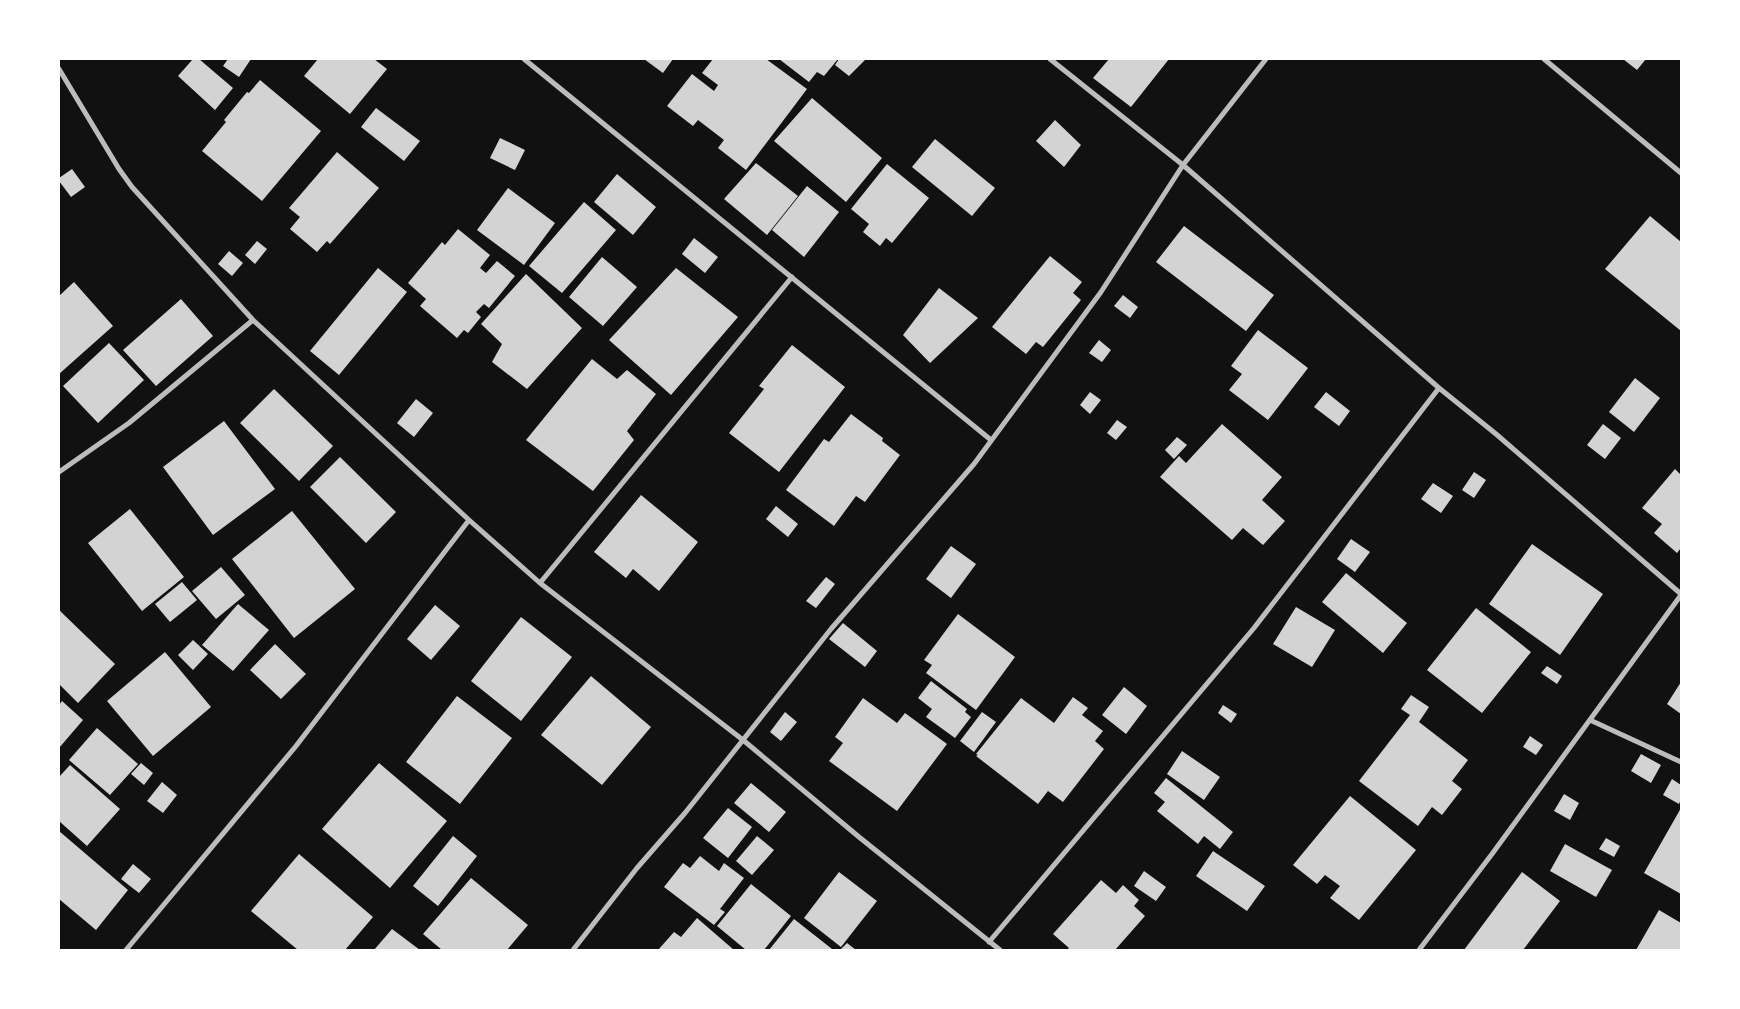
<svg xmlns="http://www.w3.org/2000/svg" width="1740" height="1009" font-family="Cabin,sans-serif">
<rect width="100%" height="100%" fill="#111"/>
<path fill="#d3d3d3" d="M193,59H199L233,88L215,110L178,76Z
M228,59H251L239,77L223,66Z
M318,59H374L387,69L350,114L304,76Z
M644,59H673L663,73Z
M713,59H766L807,89L746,170L718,148L724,140L698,120L693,126L667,106L692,74L714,91L718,85L702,73Z
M779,59H838L824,76L817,72L809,82Z
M839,59H866L849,76L835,65Z
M1109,59H1169L1131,107L1093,78Z
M1623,59H1646L1637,70Z
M260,80L321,131L262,201L202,151L226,122L224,120L247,92L249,93Z
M812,98L882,158L846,202L774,141Z
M376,108L420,141L404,161L361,127Z
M1055,120L1081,145L1064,167L1036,141Z
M500,138L525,150L515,170L490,158Z
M935,139L995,188L972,216L912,167Z
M337,152L379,188L330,244L327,241L317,252L290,229L300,217L289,208Z
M756,163L798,196L767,235L724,199Z
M887,164L929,198L892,243L886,238L880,246L863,232L869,224L851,209Z
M72,169L85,187L71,197L59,181V178Z
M617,174L656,207L633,235L594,202Z
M807,186L839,212L804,257L772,230Z
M508,188L555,223L524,265L477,230Z
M584,202L616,230L562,293L529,266Z
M1650,216L1681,242V331L1605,269Z
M1184,226L1274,295L1246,331L1156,262Z
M458,229L490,255L480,268L486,273L497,261L515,276L489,308L484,304L476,312L481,317L468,333L464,330L457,338L420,306L426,299L408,283L442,242L445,245Z
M694,238L718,257L705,273L682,254Z
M257,241L267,249L255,264L245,255Z
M229,251L243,263L232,276L218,264Z
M1050,256L1082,282L1073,293L1081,300L1043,347L1036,342L1026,354L992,327Z
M602,257L637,287L603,326L569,297Z
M378,268L407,292L339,375L310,351Z
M676,268L738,317L671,395L609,340Z
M526,274L582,328L527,389L492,362L502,344L481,324Z
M74,282L113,326L59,374V296Z
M939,288L978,318L930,363L903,335Z
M1123,295L1138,307L1130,318L1114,306Z
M181,299L213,336L156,386L123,350Z
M1258,330L1308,368L1268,420L1229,390L1242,374L1231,366Z
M1099,340L1111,350L1102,362L1089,353Z
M109,343L144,380L98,423L63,386Z
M792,345L845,387L779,472L729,433L764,389L759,386Z
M592,359L617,379L627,370L656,394L627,431L634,440L593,491L526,440Z
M1635,378L1660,398L1634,432L1609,412Z
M274,389L333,446L299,481L240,423Z
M1090,392L1101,400L1090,414L1080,405Z
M1326,392L1350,411L1339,426L1314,407Z
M416,399L433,413L414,437L397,423Z
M851,414L883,438L882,441L900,455L865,502L856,496L834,526L786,490L824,439L829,442Z
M1117,420L1127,427L1116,440L1107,433Z
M224,421L275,489L213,535L163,467Z
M1222,424L1282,477L1262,500L1285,521L1263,545L1243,528L1232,540L1160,477L1179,456L1186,463Z
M1603,424L1621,438L1605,459L1587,445Z
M1177,437L1187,445L1174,459L1165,450Z
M340,457L396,512L366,543L310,487Z
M1675,469L1681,475V548L1677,553L1654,533L1662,524L1642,508Z
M1474,472L1486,480L1474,498L1462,490Z
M1433,483L1453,496L1441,513L1421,499Z
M641,495L698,542L659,591L633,569L626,578L594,552Z
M776,506L798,524L788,537L766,519Z
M130,509L184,577L142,611L88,543Z
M292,511L355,589L294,638L232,559Z
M1351,539L1370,552L1355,572L1337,559Z
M1532,544L1603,594L1560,655L1489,604Z
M951,546L976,564L951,598L926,579Z
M221,567L245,595L216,619L192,591Z
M1346,573L1407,623L1383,653L1322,602Z
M826,577L835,584L816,608L806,601Z
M182,582L197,600L170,622L155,604Z
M238,604L269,630L233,671L202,645Z
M435,605L460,626L431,660L407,639Z
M1296,607L1335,630L1312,667L1273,644Z
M1476,608L1531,652L1482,713L1427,670Z
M59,610L115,664L78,703L59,684Z
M958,614L1015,657L976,710L926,673L932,665L924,660Z
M521,617L572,657L521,721L471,681Z
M843,623L877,651L865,667L829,639Z
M193,640L208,654L193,670L178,655Z
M275,644L306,674L281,699L250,670Z
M165,652L211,707L153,756L107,701Z
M1547,666L1562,676L1557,684L1541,673Z
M591,676L651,727L602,785L541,735Z
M931,681L967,709L965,712L971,717L955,738L926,717L932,709L918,698Z
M1681,682V714L1667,704Z
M1124,687L1147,706L1126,734L1102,715Z
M1411,695L1429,707L1419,722L1468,760L1452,781L1462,789L1442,815L1432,807L1418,826L1359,781L1410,715L1401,709Z
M457,696L512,738L460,804L406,762Z
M1073,697L1088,708L1082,715L1103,731L1095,741L1104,749L1063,802L1048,791L1038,804L976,756L978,755L976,754L1021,698L1054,723Z
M863,698L897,723L905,713L947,744L897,811L829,761L843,743L835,737Z
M62,701L83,720L59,748V705Z
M1223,705L1237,714L1231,723L1218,713Z
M785,712L797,722L781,741L770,732Z
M982,712L996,722L974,752L960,741Z
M97,728L138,764L110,795L69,760Z
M1530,736L1543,745L1536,755L1523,747Z
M1182,751L1220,777L1204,800L1167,774Z
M1641,754L1661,765L1651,783L1631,771Z
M141,763L153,773L144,785L131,774Z
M379,763L447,821L390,888L322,829Z
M70,765L120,809L87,846L59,821V777Z
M1166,778L1233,832L1220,849L1204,836L1198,844L1157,811L1165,802L1154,793Z
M1672,779L1681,785V799L1679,804L1663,795Z
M162,782L177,795L163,813L147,801Z
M751,783L786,812L769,832L734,803Z
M1564,794L1579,803L1570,820L1554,811Z
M1350,796L1416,850L1359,920L1330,898L1340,886L1325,875L1317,884L1293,865Z
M728,808L752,827L728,858L703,838Z
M1681,808V894L1644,873Z
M59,831L128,890L96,930L59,899Z
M453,836L477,856L438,906L413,886Z
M757,836L774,850L752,875L736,861Z
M1606,838L1620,846L1614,857L1599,849Z
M1565,844L1612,870L1596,897L1550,871Z
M1213,851L1265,886L1247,911L1196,876Z
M299,854L373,917L345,950H298L251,911Z
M700,856L719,871L724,863L744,878L720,909L725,912L714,925L664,887L683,863L690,868Z
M133,864L151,879L139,893L121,879Z
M1144,871L1166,887L1156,901L1134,886Z
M839,872L877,901L841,947L804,918Z
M1522,872L1560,901L1523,950H1464Z
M471,878L528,925L507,950H442L423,934Z
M1101,880L1116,893L1123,885L1139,900L1134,906L1145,916L1115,950H1067L1069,948L1053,934Z
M751,884L791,916L764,950H746L717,926Z
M1659,910L1681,923V950H1636Z
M697,918L734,950H658L674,932L681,937Z
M794,919L832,949L830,950H769Z
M392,929L420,950H374Z
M847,943L856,950H840Z"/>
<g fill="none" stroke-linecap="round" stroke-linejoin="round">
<path stroke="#bcbcbc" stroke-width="5" d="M524,59L991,440
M1050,59L1183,165L1439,388L1496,434L1681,594
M1544,59L1681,173
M59,69L119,169L132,187L253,320L469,520L540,583L743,740L859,837L1000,950
M59,472L129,423L253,320
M540,583L792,277
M1590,720L1681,762
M989,942L1254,628L1439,388
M126,950L296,746L469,520
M573,950L637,868L685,813L831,629L974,464L1101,292L1183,165L1266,59
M1419,950L1492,854L1681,595"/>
</g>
<rect width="1740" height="1009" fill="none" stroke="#ffffff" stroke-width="120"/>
</svg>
